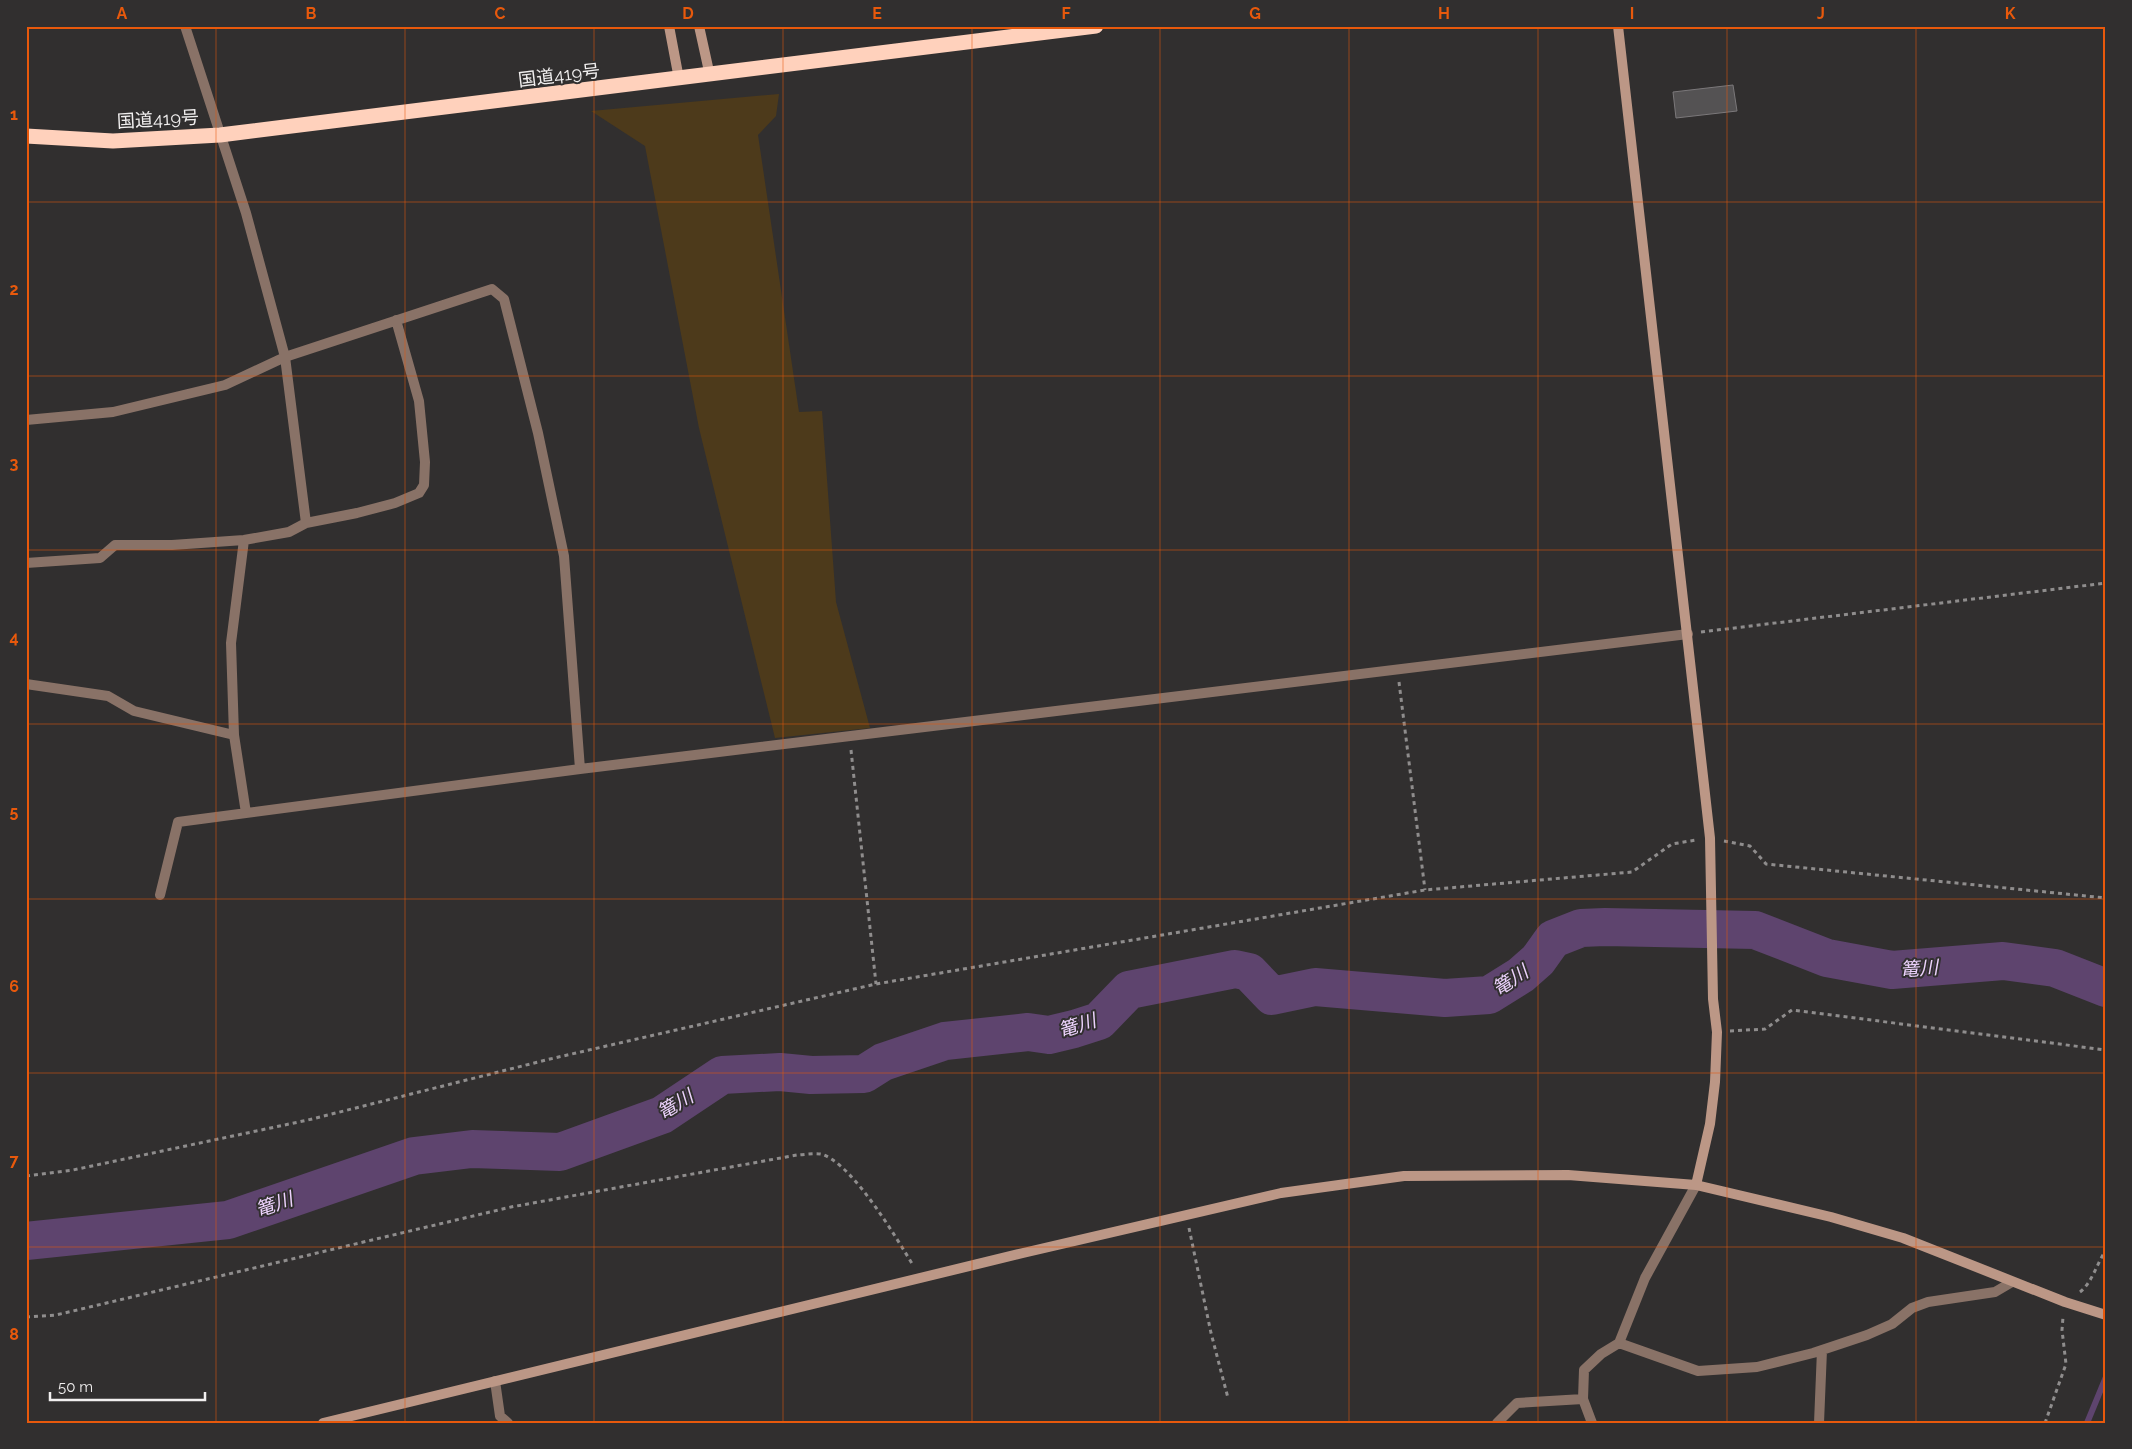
<svg xmlns="http://www.w3.org/2000/svg" width="2132" height="1449" font-family="Raleway,'Noto Sans JP',sans-serif">
<rect width="100%" height="100%" fill="#312f2f"/>
<path fill="#4d3a1b" d="M779,94L776,116L758,135L799,412L822,411L836,602L870,728L775,738L699,428L645,146L591,111Z"/>
<g fill="none" stroke-linecap="round" stroke-linejoin="round">
<path stroke="#5e446e" stroke-width="6" d="M2087,1423L2106,1377"/>
<path stroke="#5e446e" stroke-width="38" d="M26,1241L228,1220L414,1156L472,1149L560,1152L662,1115L722,1075L780,1072L811,1075L864,1074L883,1062L945,1041L1028,1032L1049,1035L1074,1029L1099,1021L1129,990L1235,969L1249,972L1272,996L1315,987L1445,998L1489,995L1521,975L1538,960L1553,939L1581,928L1605,927L1755,930L1827,958L1892,970L2003,961L2055,968L2106,988"/>
</g>
<path fill="#545253" stroke="#7b787a" d="M1733,85L1737,111L1676,118L1673,92Z"/>
<g fill="none" stroke-linecap="round" stroke-linejoin="round">
<path stroke="#8f8d8d" stroke-width="3" stroke-dasharray="4 4" stroke-linecap="butt" d="M1701,632L2106,583
M1399,682L1425,890
M851,750L876,984
M1724,841L1750,846L1766,864L2106,898
M1730,1031L1765,1029L1792,1010L2106,1050
M26,1176L73,1170L308,1120L550,1059L876,984L1425,890L1632,872L1672,844L1696,840
M1189,1228L1211,1333L1228,1398
M2080,1292C2092,1283 2097,1263 2106,1250
M26,1317L56,1315L511,1207L797,1155C804,1155 817,1152 824,1155C855,1168 895,1236 913,1265
M2045,1423L2066,1364L2062,1330L2063,1317"/>
<path stroke="#897267" stroke-width="10" d="M185,26L246,213L285,357L306,523
M26,420L113,412L225,385L285,357L492,289L504,299L538,433L564,556L580,769
M26,563L100,558L115,545H172L244,540L289,532L306,523L357,513L395,503L419,493L424,485L425,462L419,401L396,320
M26,684L108,696L134,711L234,735L246,813
M234,735L231,643L244,540
M160,895L178,822L580,769L1688,634
M1619,1343L1698,1371L1757,1367L1813,1353L1867,1335L1892,1324L1912,1308L1928,1302L1995,1292L2012,1282
M495,1381L500,1416L508,1423
M1497,1423L1517,1403L1583,1399
M1592,1423L1583,1399L1584,1370L1601,1354L1619,1343L1645,1278L1696,1185
M1819,1423L1822,1350"/>
<path stroke="#bc9786" stroke-width="10" d="M669,26L679,79
M699,26L710,76
M1618,26L1710,838L1713,999L1717,1032L1715,1082L1710,1124L1696,1185
M323,1423L1023,1253L1281,1193L1404,1176L1568,1175L1696,1185L1831,1217L1903,1238L2065,1302L2106,1315"/>
<path stroke="#ffd1bc" stroke-width="15" d="M26,136L113,141L220,135L1096,26"/>
</g>
<path fill="none" stroke="#e8590c" stroke-width="1" stroke-opacity="0.55" d="M216,26V1423M405,26V1423M594,26V1423M783,26V1423M972,26V1423M1160,26V1423M1349,26V1423M1538,26V1423M1727,26V1423M1916,26V1423M26,202H2106M26,376H2106M26,550H2106M26,724H2106M26,899H2106M26,1073H2106M26,1247H2106"/>
<g text-anchor="middle" dominant-baseline="central" stroke-width="4" stroke-linejoin="round" paint-order="stroke">
<g font-size="18" fill="#f1efef" stroke="#312f2f">
<text transform="translate(559 75) rotate(-7)">国道419号</text>
<text transform="translate(158 119) rotate(-3)">国道419号</text>
</g>
<g font-size="19" font-style="italic" fill="#edd3fd" stroke="#312f2f">
<text transform="translate(1919 968) rotate(-4)">篭川</text>
<text transform="translate(1510 980) rotate(-33)">篭川</text>
<text transform="translate(1077 1025) rotate(-18)">篭川</text>
<text transform="translate(675 1104) rotate(-31)">篭川</text>
<text transform="translate(274 1204) rotate(-19)">篭川</text>
</g>
</g>
<rect width="2132" height="1449" fill="none" stroke="#312f2f" stroke-width="55"/>
<path d="M50 1392v8h155v-8" fill="none" stroke="#f1efef" stroke-width="2.5"/>
<text x="58" y="1392" font-size="15" fill="#f1efef" stroke="#312f2f" stroke-width="4" paint-order="stroke">50 m</text>
<rect x="28" y="28" width="2076" height="1394" fill="none" stroke="#e8590c" stroke-width="2"/>
<g font-size="16" text-anchor="middle" font-weight="bold" fill="#e8590c">
<text x="122" y="19">A</text>
<text x="311" y="19">B</text>
<text x="500" y="19">C</text>
<text x="688" y="19">D</text>
<text x="877" y="19">E</text>
<text x="1066" y="19">F</text>
<text x="1255" y="19">G</text>
<text x="1444" y="19">H</text>
<text x="1632" y="19">I</text>
<text x="1821" y="19">J</text>
<text x="2010" y="19">K</text>
<text x="14" y="120">1</text>
<text x="14" y="295">2</text>
<text x="14" y="469">3</text>
<text x="14" y="643">4</text>
<text x="14" y="817">5</text>
<text x="14" y="992">6</text>
<text x="14" y="1166">7</text>
<text x="14" y="1340">8</text>
</g>
</svg>
